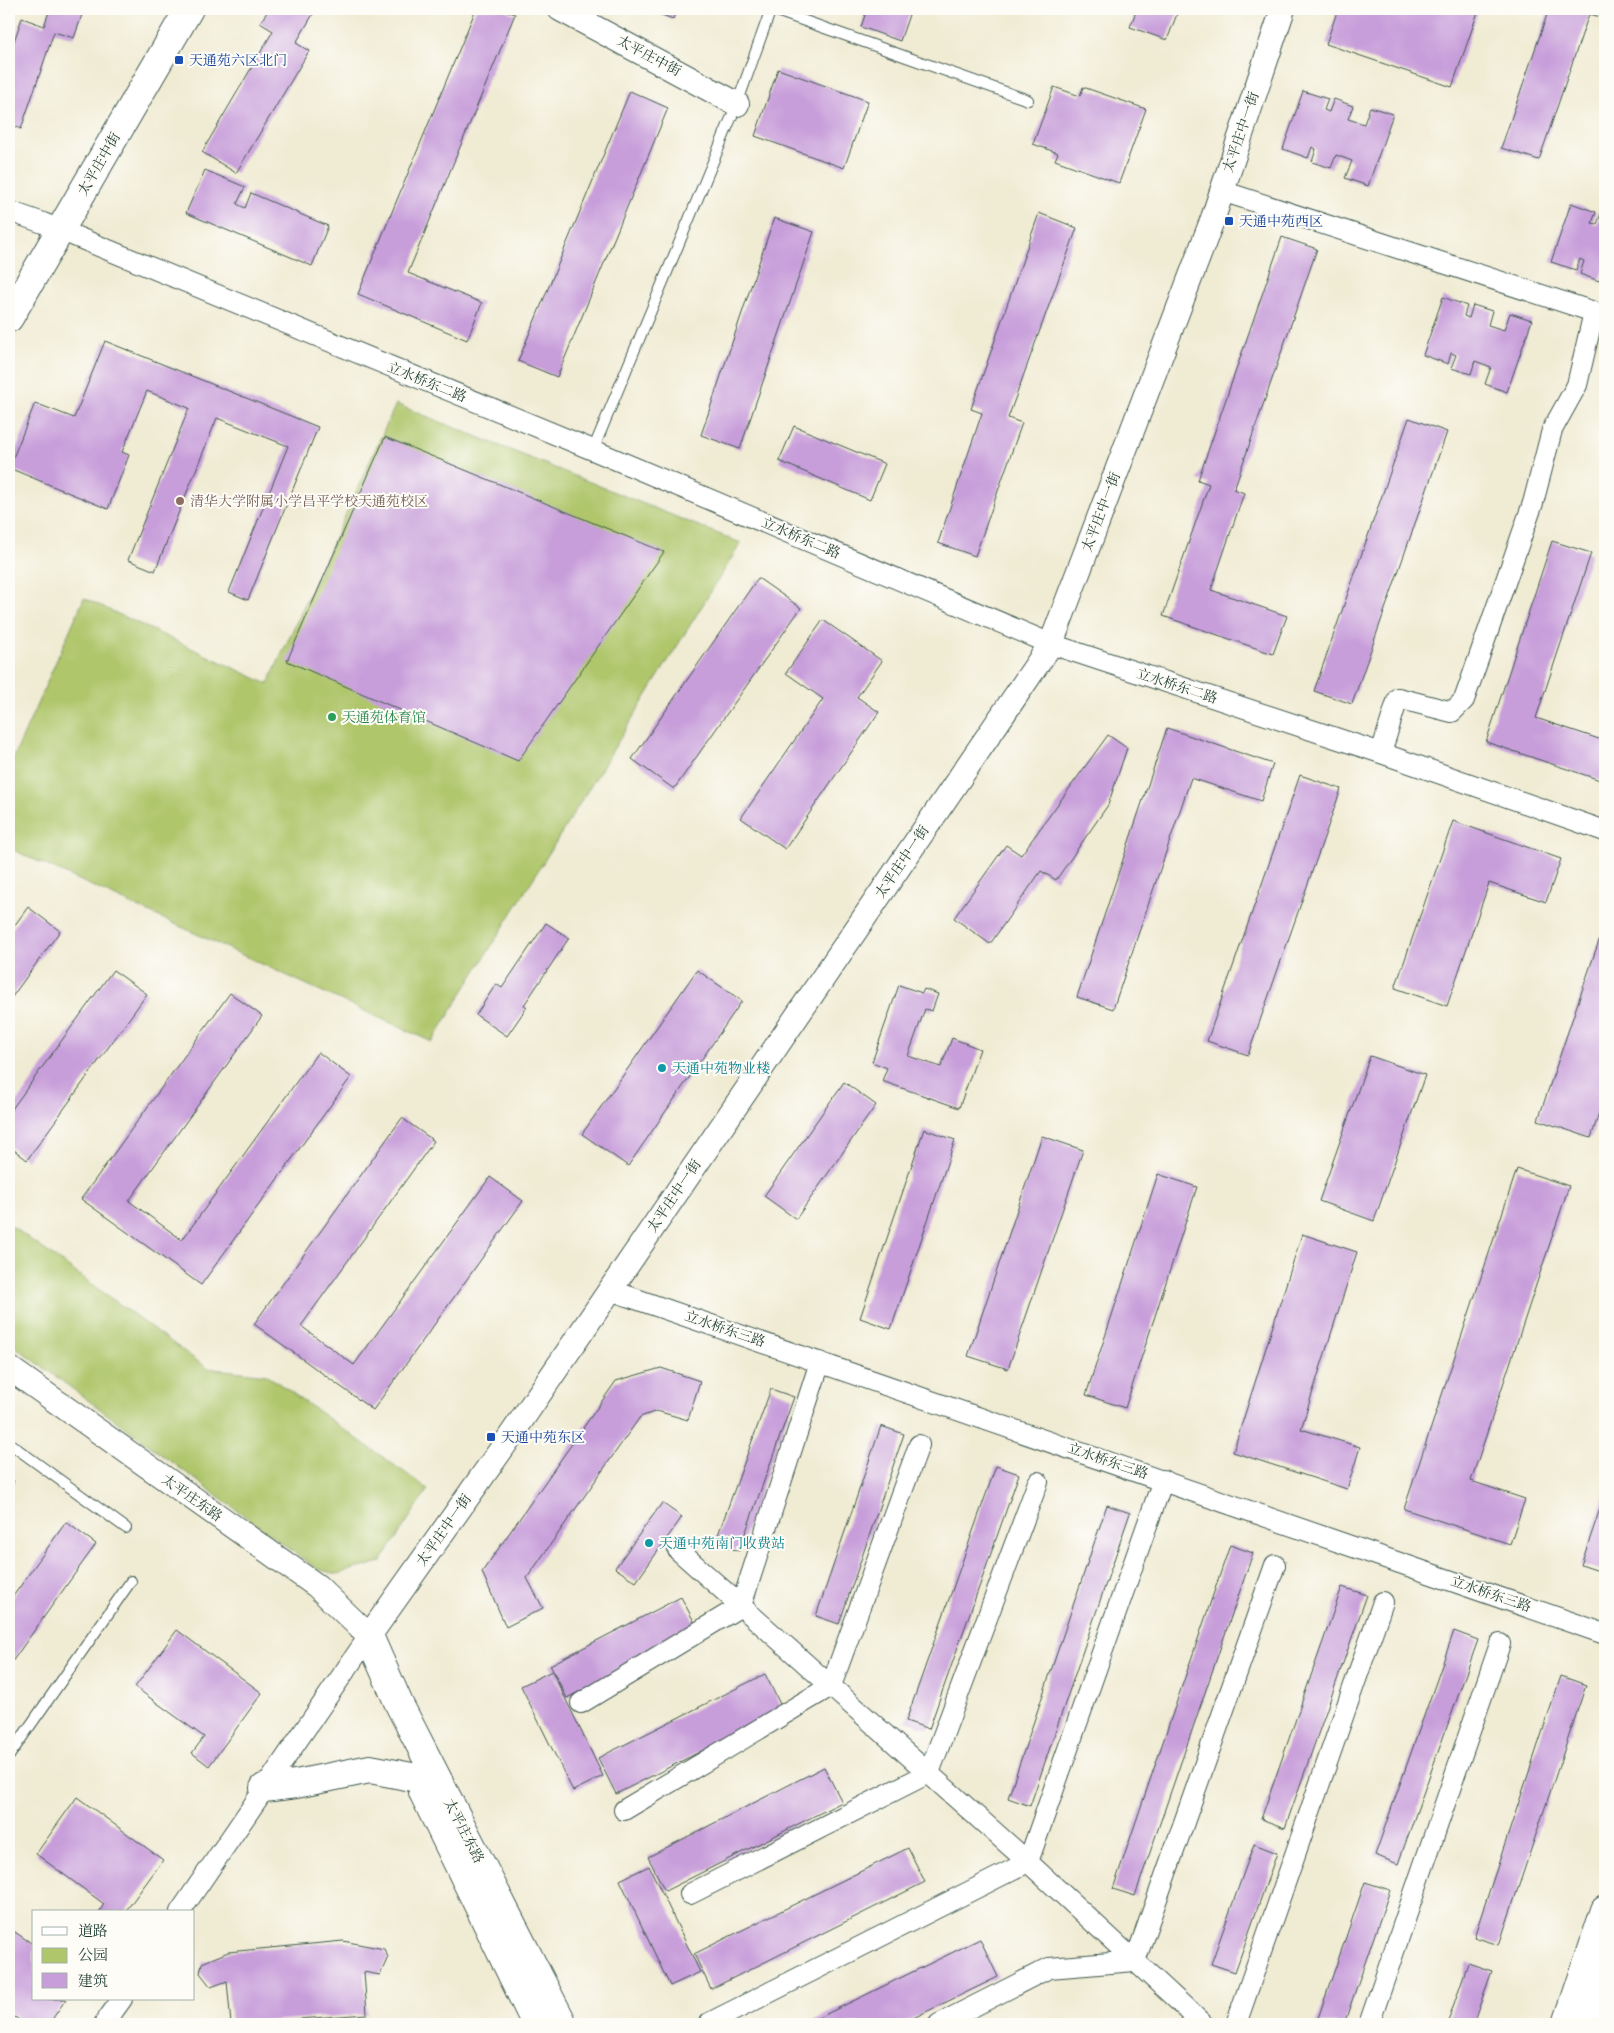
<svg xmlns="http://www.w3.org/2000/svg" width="1614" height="2033" font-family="'IM FELL Great Primer','Noto Serif SC',serif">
<rect width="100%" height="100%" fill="#fdfcf7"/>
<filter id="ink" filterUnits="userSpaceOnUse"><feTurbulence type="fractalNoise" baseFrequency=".02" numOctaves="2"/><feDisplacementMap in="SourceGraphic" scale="10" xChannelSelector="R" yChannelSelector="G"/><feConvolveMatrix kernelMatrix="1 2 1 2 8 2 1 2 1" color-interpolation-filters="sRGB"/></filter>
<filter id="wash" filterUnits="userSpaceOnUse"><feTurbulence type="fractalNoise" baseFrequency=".0096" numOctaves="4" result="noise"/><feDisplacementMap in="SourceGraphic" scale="20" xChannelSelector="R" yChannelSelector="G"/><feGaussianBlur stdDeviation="1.12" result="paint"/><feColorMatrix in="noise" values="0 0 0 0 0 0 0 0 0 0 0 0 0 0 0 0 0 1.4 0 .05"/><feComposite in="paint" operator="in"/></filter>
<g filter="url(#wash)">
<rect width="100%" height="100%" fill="#f0ebd3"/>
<path fill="#afc66b" stroke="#678250" d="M396,404L741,543L432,1042L9,848V768L84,598L268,684Z
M9,1224L207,1368L267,1375L428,1489L381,1562L337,1574L317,1569L9,1342Z"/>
<g id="blocks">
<path fill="#c79eda" d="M50,9H84L74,38L54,32L21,129L9,124V56L22,18L44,26Z
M269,9H316L296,43L309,51L236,173L202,152L273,31L260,23Z
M476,9H502L515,14L408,273L482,303L467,340L358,294Z
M645,9H677L673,19Z
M867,9H911L900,41L861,27Z
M1137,9H1179L1167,40L1130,27Z
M1338,9H1479L1452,87L1326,44Z
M1549,9H1605V18L1589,14L1539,160L1501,148Z
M778,69L868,101L844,168L755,136Z
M1054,87L1080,96L1083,87L1146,109L1119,183L1055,160L1058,153L1033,144Z
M630,91L668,108L557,377L518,361Z
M1303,91L1328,99L1324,110L1329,112L1334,99L1353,106L1348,119L1364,124L1370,107L1393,114L1368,186L1345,178L1352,161L1336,155L1331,168L1312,162L1316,149L1312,147L1308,158L1283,149Z
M205,170L245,187L237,204L245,208L251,193L328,226L312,266L186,213Z
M1571,203L1596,212L1592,223L1597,224L1602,211L1605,213V268H1604L1599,281L1580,274L1584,261L1580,259L1576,270L1551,262Z
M1039,213L1077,228L1008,418L1022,423L975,556L938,543L982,413L971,409Z
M774,218L814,232L740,449L701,435Z
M1282,237L1317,249L1234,489L1244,493L1211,590L1287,616L1273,654L1163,616L1209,484L1198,480Z
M1443,297L1467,306L1464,316L1469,318L1473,305L1492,311L1488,325L1504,330L1510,313L1532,320L1507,392L1485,384L1491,367L1475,361L1471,374L1451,368L1456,355L1451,353L1448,364L1423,355Z
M105,341L318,427L248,600L229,592L288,446L217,418L155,571L128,560L189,408L147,391L122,452L129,455L108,509L9,468L35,403L74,418Z
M1409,418L1447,432L1352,704L1314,691Z
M794,426L885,464L870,500L779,461Z
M385,437L664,552L518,761L287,661Z
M1552,541L1591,553L1536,718L1605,741V764L1600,780L1486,742Z
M758,578L801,608L674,789L632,759Z
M823,620L882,661L857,697L879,712L785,849L741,818L823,699L786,673Z
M1167,728L1273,764L1261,801L1191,778L1113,1009L1077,997Z
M1108,735L1127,748L1108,805L1056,880L1041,871L990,944L954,918L1006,845L1021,855Z
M1300,775L1341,789L1248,1055L1207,1041Z
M1453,821L1561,859L1546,902L1489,883L1447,1006L1395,988Z
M28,907L60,931L9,1001V933Z
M546,923L569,938L524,1005L527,1007L507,1036L476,1015L496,984L502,988Z
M1605,923V1094L1591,1138L1538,1120Z
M113,970L147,994L27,1160L9,1146V1113Z
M697,970L742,1001L628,1166L582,1134Z
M899,985L922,993L924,989L938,994L932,1011L925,1009L908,1056L941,1067L952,1038L980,1049L959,1108L882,1081L887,1068L872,1062Z
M230,993L262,1016L129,1201L182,1240L318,1052L351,1077L201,1285L81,1199Z
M1370,1056L1425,1075L1374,1221L1319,1201Z
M844,1082L876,1105L796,1219L764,1196Z
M402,1118L434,1141L301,1326L354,1365L490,1177L523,1201L373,1410L254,1324Z
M924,1129L955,1140L891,1329L860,1318Z
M1042,1136L1083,1150L1008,1369L968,1356Z
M1517,1169L1569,1186L1471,1481L1525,1499L1510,1544L1404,1509Z
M1158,1174L1197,1187L1125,1408L1086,1395Z
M1302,1234L1357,1252L1301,1429L1360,1447L1347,1489L1233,1452Z
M661,1368L700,1381L688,1420L657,1411L640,1417L527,1578L543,1608L506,1627L482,1572L616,1381Z
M771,1389L794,1397L739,1551L715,1543Z
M881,1426L904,1434L839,1624L816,1616Z
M996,1466L1019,1474L929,1729L906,1721Z
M9,1477L14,1481L9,1489Z
M1605,1494V1573L1581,1565Z
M662,1503L682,1517L636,1582L615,1568Z
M1107,1505L1130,1513L1030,1806L1008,1798Z
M66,1522L96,1544L9,1666V1602Z
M1230,1545L1253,1553L1135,1896L1113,1889Z
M1342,1587L1367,1595L1285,1828L1261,1819Z
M681,1597L698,1629L567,1698L550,1665Z
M177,1630L262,1693L209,1766L192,1753L204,1737L135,1687Z
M1454,1631L1478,1640L1398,1864L1375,1855Z
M552,1671L603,1776L573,1791L521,1686Z
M765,1674L783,1710L616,1794L598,1758Z
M1561,1676L1586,1685L1499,1945L1474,1937Z
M824,1767L842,1802L665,1891L648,1857Z
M77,1797L163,1860L125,1912H99L104,1904L36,1854Z
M1254,1844L1277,1853L1235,1972L1211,1964Z
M908,1848L925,1882L711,1989L694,1954Z
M649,1866L700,1972L670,1986L620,1880Z
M1365,1882L1390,1890L1344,2024H1316Z
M9,1928L34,1945V1999H66L49,2024H25L9,2013Z
M980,1939L998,1977L901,2024H806Z
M343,1941L384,1949L388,1957L380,1975L364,1972L367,2014L231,2024L227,1981L211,1987L200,1973L202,1963L228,1952Z
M1468,1963L1492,1971L1473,2024H1447Z"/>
</g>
</g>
<g filter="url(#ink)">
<use href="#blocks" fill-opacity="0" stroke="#3e574c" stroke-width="1"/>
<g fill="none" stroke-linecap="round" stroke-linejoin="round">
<g stroke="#3e574c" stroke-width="12">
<path id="service" d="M771,9L1028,100
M593,450L737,104L771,9
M9,1443L126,1528
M9,1756L131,1581"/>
</g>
<g stroke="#3e574c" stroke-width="22">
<path id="minor" d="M1222,191L1594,312L1577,385L1552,430L1533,503L1464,700L1452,712L1398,698L1381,753
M9,211L43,223L593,450L1051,644L1381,753L1605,831
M610,1290L1605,1634
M1163,1480L1028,1862L1203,2024
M581,1703L741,1606L678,1550
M624,1810L831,1686L919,1445
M690,1894L929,1773L1038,1482
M180,1912L369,1636
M709,2023L1028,1862L741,1606L820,1362
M104,2024L122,1999
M939,2024L1049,1968L1135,1961L1275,1565
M1236,2024L1383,1602
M1369,2024L1500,1644"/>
</g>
<g stroke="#3e574c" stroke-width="26">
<path id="tertiary" d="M560,9L737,104
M9,1368L317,1586L369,1636L503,1447L1051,644L1213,218L1283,9"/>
</g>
<g stroke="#3e574c" stroke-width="30">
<path id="secondary" d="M9,318L189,9
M369,1636L399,1704L563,2024
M264,1788L296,1784L370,1769L417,1778
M423,1792L536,2024
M1567,2024L1605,1910
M1590,2024L1605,1978"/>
</g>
<use href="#service" stroke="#fff" stroke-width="10"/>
<use href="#minor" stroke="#fff" stroke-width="20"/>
<use href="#tertiary" stroke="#fff" stroke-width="24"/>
<use href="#secondary" stroke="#fff" stroke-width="28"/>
</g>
</g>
<g fill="#1a4fb4" stroke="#fdfcf7" stroke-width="2">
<rect x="174" y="55" width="10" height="10" rx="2.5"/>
<rect x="1224" y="216" width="10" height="10" rx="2.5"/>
<rect x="486" y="1432" width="10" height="10" rx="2.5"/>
</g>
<circle fill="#8d6e63" stroke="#fdfcf7" stroke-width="2" cx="180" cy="501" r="5"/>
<circle fill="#2e9e5b" stroke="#fdfcf7" stroke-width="2" cx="332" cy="717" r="5"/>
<g fill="#0f9aa8" stroke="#fdfcf7" stroke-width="2">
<circle cx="662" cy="1068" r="5"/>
<circle cx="649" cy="1543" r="5"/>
</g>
<g text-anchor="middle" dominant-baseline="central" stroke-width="4" stroke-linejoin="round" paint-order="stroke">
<g font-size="14" fill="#1f3d34" stroke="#fdfcf7">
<text transform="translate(649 56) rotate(28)">太平庄中街</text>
<text transform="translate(1241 132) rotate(-71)">太平庄中一街</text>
<text transform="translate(99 164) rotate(-60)">太平庄中街</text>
<text transform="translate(427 382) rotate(22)">立水桥东二路</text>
<text transform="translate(1101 512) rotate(-69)">太平庄中一街</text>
<text transform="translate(801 538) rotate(23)">立水桥东二路</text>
<text transform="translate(1177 686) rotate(18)">立水桥东二路</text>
<text transform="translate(902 862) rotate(-56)">太平庄中一街</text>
<text transform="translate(674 1196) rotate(-56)">太平庄中一街</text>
<text transform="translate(725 1329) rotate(19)">立水桥东三路</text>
<text transform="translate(1108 1461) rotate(19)">立水桥东三路</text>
<text transform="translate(192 1498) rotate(35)">太平庄东路</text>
<text transform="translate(444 1530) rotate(-55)">太平庄中一街</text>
<text transform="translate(1491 1594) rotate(19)">立水桥东三路</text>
<text transform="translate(464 1831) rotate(63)">太平庄东路</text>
</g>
<g font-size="14" fill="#164399" stroke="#fdfcf7" text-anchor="start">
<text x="189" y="60">天通苑六区北门</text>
<text x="1239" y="221">天通中苑西区</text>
<text x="501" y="1437">天通中苑东区</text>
</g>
<g font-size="14" fill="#785e54" stroke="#fdfcf7" text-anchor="start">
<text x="190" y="501">清华大学附属小学昌平学校天通苑校区</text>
</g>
<g font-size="14" fill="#27864d" stroke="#fdfcf7" text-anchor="start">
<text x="342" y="717">天通苑体育馆</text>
</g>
<g font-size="14" fill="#0d838f" stroke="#fdfcf7" text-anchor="start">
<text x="672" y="1068">天通中苑物业楼</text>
<text x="659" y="1543">天通中苑南门收费站</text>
</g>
</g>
<rect width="1614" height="2033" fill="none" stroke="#fdfcf7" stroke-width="30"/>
<rect x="32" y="1910" width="162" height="90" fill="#fdfcf7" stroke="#a4b0a9"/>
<rect x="42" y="1927" width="25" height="8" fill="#ffffff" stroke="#a4b0a9"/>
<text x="78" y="1936" font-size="15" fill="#1f3d34">道路</text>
<rect x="42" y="1948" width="25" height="15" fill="#afc66b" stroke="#a4b0a9"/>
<text x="78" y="1960" font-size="15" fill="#1f3d34">公园</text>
<rect x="42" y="1973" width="25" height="15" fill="#c79eda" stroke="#a4b0a9"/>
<text x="78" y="1986" font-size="15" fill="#1f3d34">建筑</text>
</svg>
